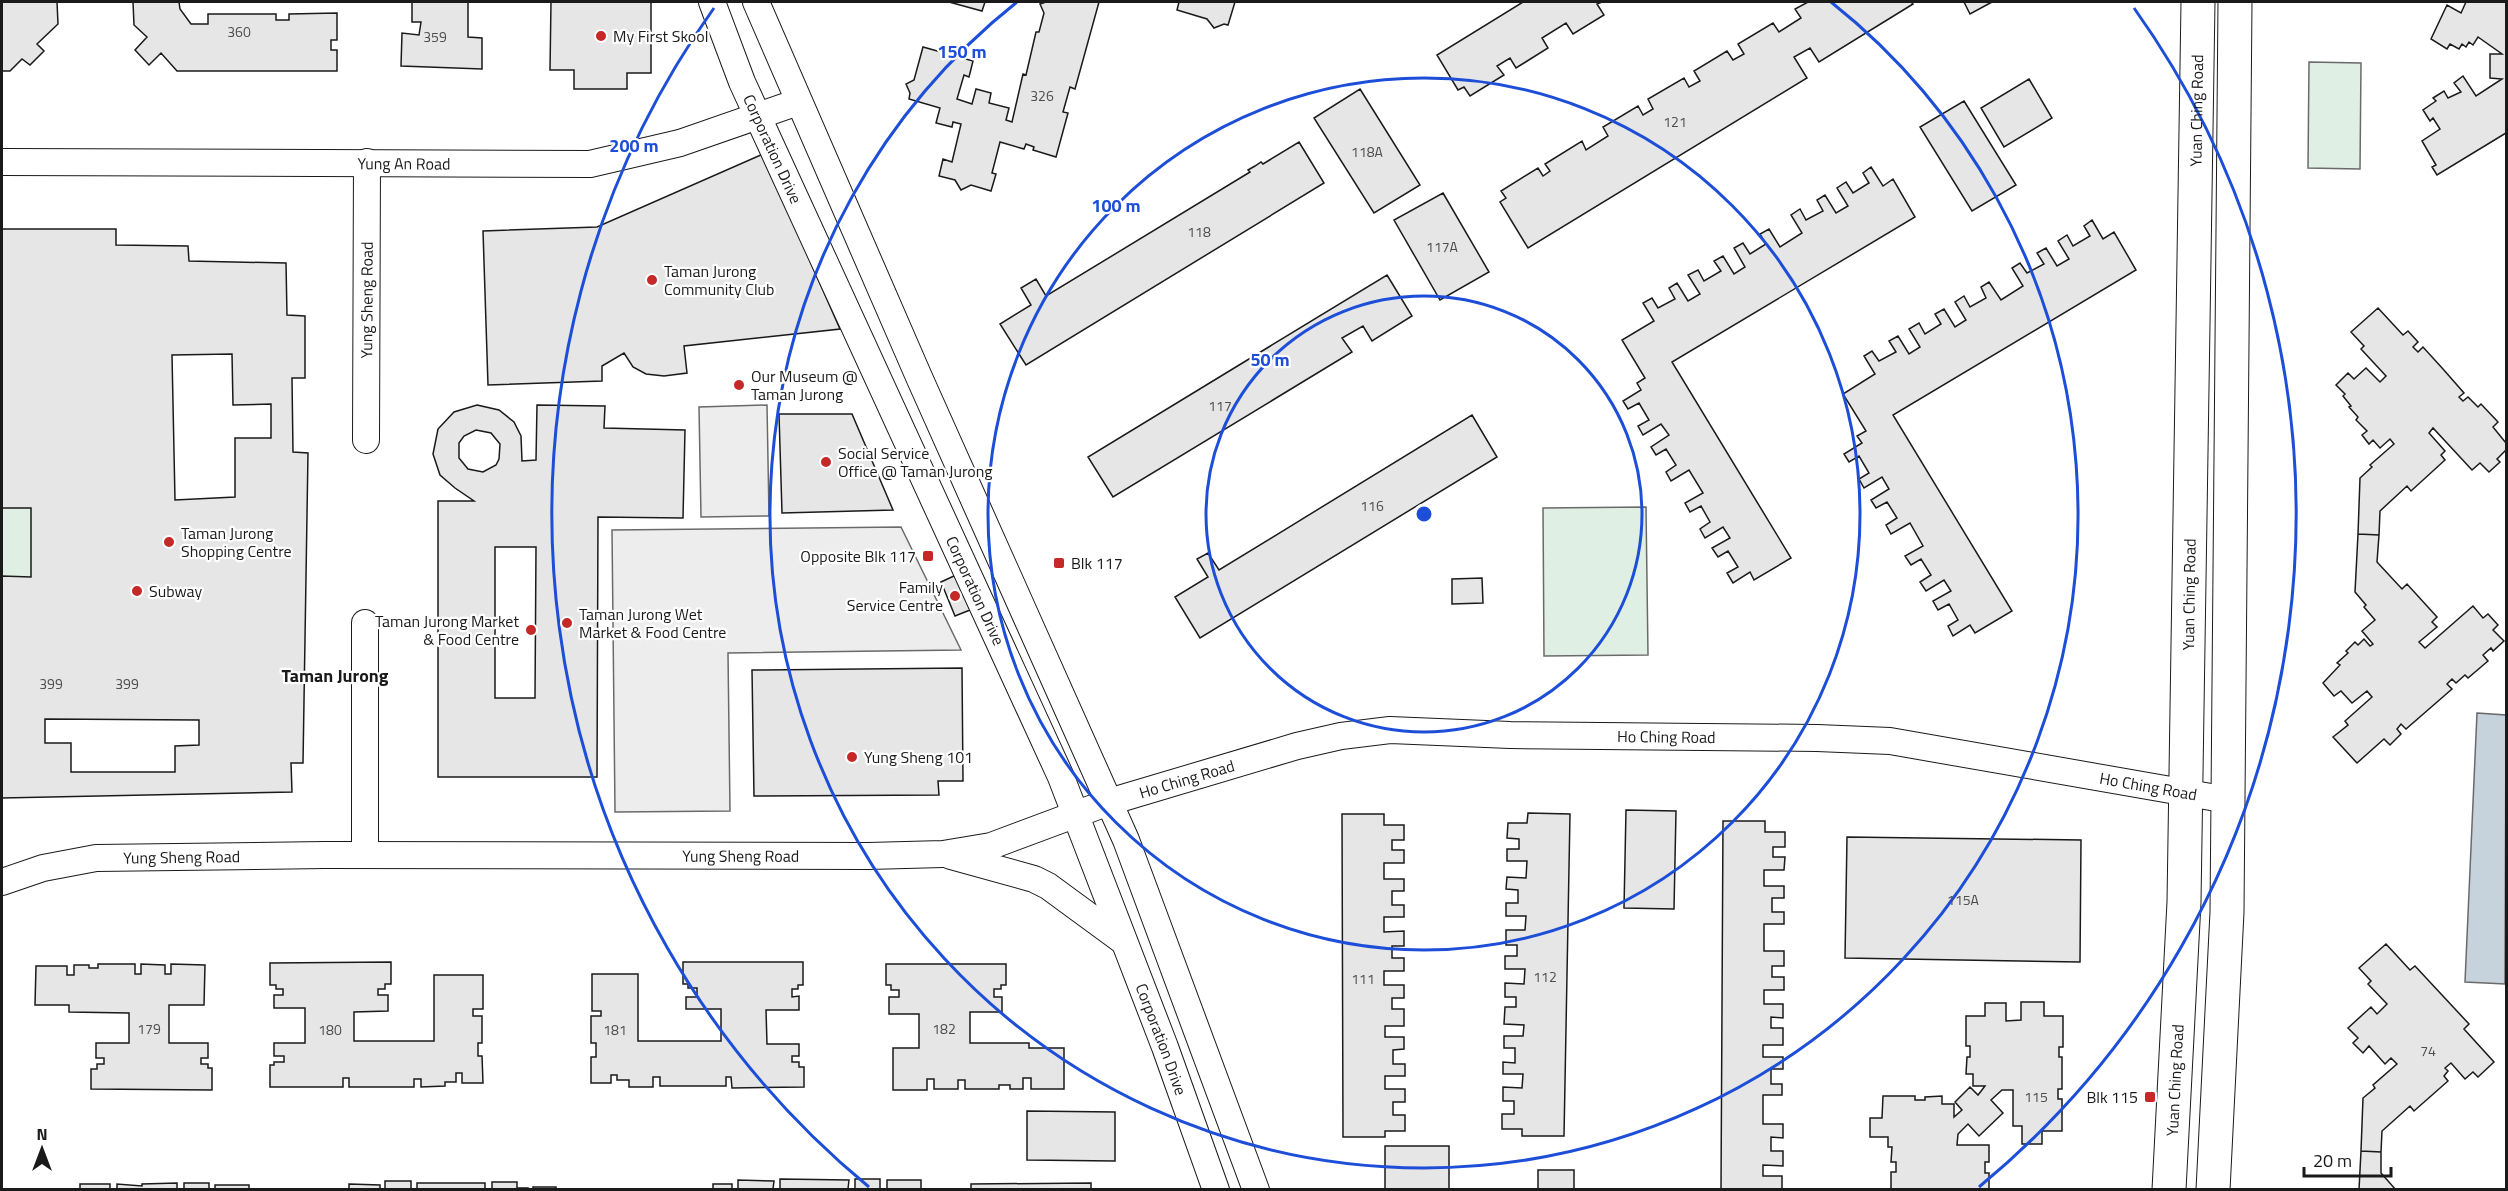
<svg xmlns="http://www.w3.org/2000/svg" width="2508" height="1191" font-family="'Titillium Web',sans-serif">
<rect width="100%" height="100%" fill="#fff"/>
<path fill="#e0efe3" stroke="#6a6a6a" stroke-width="1.5" d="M2309,62L2361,63L2360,169L2308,168Z
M2,394H64L61,596L2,595Z
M1646,507L1648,655L1544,656L1543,508Z"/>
<path fill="#ededed" stroke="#6a6a6a" stroke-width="1.5" d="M767,405L769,516L701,517L699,407Z
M901,527L961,650L728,653L730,811L615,812L612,530Z"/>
<path fill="#c6d2dc" stroke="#6a6a6a" stroke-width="1.5" d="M2477,713L2506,715L2505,984L2465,982Z"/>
<path fill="#e6e6e6" stroke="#1a1a1a" stroke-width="1.5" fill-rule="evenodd" d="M2,2H57L58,24L37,44L44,51L30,65L22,59L10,71H2Z
M133,2H179L180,9L191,24H208V14H276V20H289V14L337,13V40H331V50H337V71H177L161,53L149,65L135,50L147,37L134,25Z
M412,2H468V37L482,38V69L401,66L402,33L419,35L421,22H412Z
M551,2H651V73H627V89H574V70H550Z
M949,2H985L982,11Z
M1046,2H1099L1075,89L1070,87L1063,112L1068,113L1056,157L1033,150L1034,147L1026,144L1024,149L1000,142L992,173L996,174L991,191L971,185L961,190L955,180L939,176L943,159L952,162L961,124L953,122L952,127L936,123L940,108L909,99L910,93L906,84L914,80L923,47L973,61L969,77L964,75L957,99L972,104L976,89L991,93L989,103L1009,108L1006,120L1012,122L1023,74L1026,75L1036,32H1039L1044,13L1040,4Z
M1179,2H1235L1228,25L1224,24L1214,28L1207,19L1177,10Z
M1523,2H1602L1597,4L1604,15L1573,34L1566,23L1542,38L1548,48L1516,68L1510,58L1497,66L1504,75L1470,96L1464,87L1458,90L1437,55Z
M1808,2H1911L1913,4L1819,62L1810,48L1794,57L1807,78L1528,248L1500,202L1506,198L1501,191L1538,168L1543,176L1550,171L1545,164L1582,141L1586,150L1608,136L1603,127L1638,106L1643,115L1653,109L1648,99L1684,78L1689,87L1700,81L1694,71L1727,51L1733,60L1744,54L1738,44L1773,23L1779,32L1801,18L1795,9Z
M1964,2H1992L1970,14Z
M2466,2H2506V133L2437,175L2432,167L2436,165L2422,141L2440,129L2433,118L2430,121L2423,110L2436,101L2433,98L2444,91L2448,98L2461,92L2454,83L2463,76L2476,96L2502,79L2490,78V54H2502L2478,37L2473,45L2469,42L2466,47L2462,44L2459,49L2450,44L2447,49L2431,39L2447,5L2461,13Z
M2029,79L2052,118L2004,147L1981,108Z
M1360,89L1420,185L1374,213L1314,118Z
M1964,101L2016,185L1972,211L1920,127Z
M1299,142L1324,183L1026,365L1000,324L1031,305L1021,288L1036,279L1046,296L1250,172L1248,170L1255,166L1261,162L1263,164Z
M763,154L840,329L684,346L687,373L664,376L646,374L633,367L624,353L602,366V381L488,385L483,231L597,227Z
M1871,167L1883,186L1893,179L1915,217L1672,362L1791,558L1754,580L1750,572L1733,583L1727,573L1738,567L1728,551L1718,557L1712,548L1730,538L1723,527L1705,538L1700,529L1710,522L1701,506L1690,512L1685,503L1703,493L1689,470L1671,481L1666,472L1676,465L1666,449L1656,455L1651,447L1669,435L1661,424L1643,435L1638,426L1649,420L1639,403L1628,409L1623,401L1641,390L1637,383L1645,378L1622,340L1654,321L1643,303L1652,298L1658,308L1675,299L1669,288L1677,283L1688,301L1700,294L1688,275L1698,270L1704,281L1721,271L1714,261L1723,256L1734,274L1745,267L1734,248L1743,243L1750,254L1766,244L1760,234L1769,229L1780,247L1802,233L1791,215L1800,209L1806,220L1823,211L1817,200L1825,195L1836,213L1848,206L1837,188L1846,182L1853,193L1869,183L1863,173Z
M1443,193L1489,272L1440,300L1394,220Z
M2092,220L2103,239L2114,232L2136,270L1893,415L2012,611L1975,633L1970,625L1953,636L1948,626L1958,620L1949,604L1938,610L1933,601L1951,591L1944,580L1926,591L1920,582L1931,575L1921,559L1911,565L1905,556L1923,546L1910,523L1891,534L1886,525L1897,518L1887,502L1876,508L1871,500L1889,489L1882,477L1864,488L1859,479L1869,473L1859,456L1849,462L1844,454L1862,443L1857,436L1866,431L1843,394L1875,374L1864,356L1872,351L1879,361L1896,352L1889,341L1898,336L1909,354L1920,347L1909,329L1919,323L1925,334L1941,324L1935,314L1944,309L1955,327L1966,320L1955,302L1964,296L1970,307L1986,298L1981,287L1989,282L2001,300L2023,286L2012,268L2020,263L2027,273L2044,264L2037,253L2046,248L2057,266L2069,259L2058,241L2067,235L2073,246L2090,236L2084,226Z
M2,229H116V245L188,246L189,261L286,263L287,315L305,316V378H292L293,452L308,453L303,763H291L292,792L2,798V576L31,577V508H2ZM232,354L233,405L271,404V438H235V497L175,500L172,355ZM45,719L199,720V745L175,746V772H71V743H45Z
M1387,275L1412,316L1372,341L1363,326L1342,338L1352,352L1113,497L1088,457Z
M2378,308L2403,335L2408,331L2418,342L2413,347L2418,352L2423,347L2443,369L2464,393L2459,397L2463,401L2468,397L2478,407L2481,404L2498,422L2493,427L2506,443V450L2497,459L2500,462L2489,472L2480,463L2472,470L2433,428L2429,433L2445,451L2441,455L2445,460L2411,491L2407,486L2380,511L2379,535L2358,534L2360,478L2372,467L2370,465L2394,444L2390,439L2380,448L2373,440L2369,444L2362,435L2367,431L2356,420L2358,417L2349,407L2351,406L2343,396L2345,394L2336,385L2348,373L2354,379L2366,368L2380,382L2386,376L2361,349L2364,346L2351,332Z
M477,405L499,410L514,422L521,436L522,461L536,460L537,405L605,406L604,428L685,430L683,518L598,517L597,777H438V501H474L455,488L440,475L433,454L438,429L454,412ZM476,430L491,433L500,444L499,459L496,465L483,472L468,469L459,458V443L464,436ZM495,547H536L535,698H495Z
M779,414H852L893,510L782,513Z
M1472,415L1497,457L1200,638L1175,597L1208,577L1197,559L1208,553L1219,570Z
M2358,534L2379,535L2377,562L2402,589L2407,584L2437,617L2432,622L2437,627L2419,642L2425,648L2473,606L2483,618L2488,614L2498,625L2493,630L2504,641L2493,651L2491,648L2483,655L2488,661L2468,678L2465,675L2456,683L2452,679L2447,684L2452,689L2406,729L2401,724L2397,729L2401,734L2390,745L2384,739L2357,763L2333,737L2348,725L2345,721L2372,697L2367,691L2352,703L2341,691L2334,696L2323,683L2340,665L2337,663L2348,653L2346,651L2355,642L2358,645L2364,639L2370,646L2373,644L2362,631L2375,620L2364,607L2366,605L2355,592Z
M956,575L970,610L955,616L941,582Z
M1482,578L1483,603L1452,604V579Z
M962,668L963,781H938L939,795L754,796L752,670Z
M1626,810L1676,811L1674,909L1624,908Z
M1528,813L1570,814L1564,1136H1522V1129H1502V1114H1514V1101H1503V1087L1522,1088L1523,1074H1503V1062L1515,1063V1048H1504V1036H1523L1524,1025L1504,1024L1505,1007H1516V997H1505V983L1524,984L1525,969H1505V956H1517V945H1506V930H1525L1526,916H1506V903H1518V890L1506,889L1507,877L1526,878L1527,861H1507V849H1519V839L1507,838L1508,823H1527Z
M1342,814H1384V825H1404V840H1392V850H1404V863H1384V879H1404V891H1392V905H1404V917H1384V932L1404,931V946H1392V958H1404V971H1384V985H1404V998H1392V1009H1404V1026H1385V1037H1404V1049L1393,1050V1064H1405V1076H1385V1089H1405V1102H1393V1115H1405V1131H1385V1137H1343Z
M1723,821H1765V832H1785V847H1773V857H1785L1784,870H1764V886H1784V898H1772V912H1784V924H1764V951H1784V966H1772V977H1784V990H1764V1004H1783V1018L1771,1017V1028H1783V1045H1763V1057H1783V1069H1771V1084H1782V1095H1763V1124H1783V1138L1771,1137V1151H1783V1166L1763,1165V1176H1782V1190H1721Z
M1847,837L2081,840L2080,962L1845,958Z
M2386,944L2410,970L2415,966L2469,1024L2464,1029L2494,1062L2478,1077L2473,1072L2465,1079L2451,1063L2445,1068L2448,1071L2444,1076L2448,1081L2414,1111L2410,1106L2382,1131L2381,1152L2361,1151L2363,1098L2375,1088L2373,1085L2397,1064L2391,1058L2385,1064L2369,1046L2363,1053L2353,1043L2358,1038L2348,1028L2371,1007L2377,1014L2387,1004L2368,984L2371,981L2359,968Z
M391,962V984H385V989H378V995H388V1011L354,1012V1041H434V975H483V1009H473V1016H482V1043H478V1056H482L483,1083H462V1073H456V1082H445V1086L421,1087V1079H414V1087H349V1078H343V1087H270V1065H274V1062H284V1056H274V1043H305V1008H274V995H283V989H276V985H270V963Z
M683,962H803V985H798V989H792V997L799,996V1010H766L767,1044H799V1056H792V1062H799V1067H804V1087L732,1088L731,1077H726V1086H660V1077H653V1087H629V1080H617V1075H611V1083H591V1057H596V1043H591V1016H601V1011H592V974H638V1041H721V1009H686V997H697V988H688V984H683Z
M98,964H135V974H141V964L165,965V974H171V964L205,965L204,1005H169V1043H208V1058H201V1064H208V1068H212V1090L91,1089V1069H97V1064H104V1058H96V1043H129V1013L69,1012V1005H35L36,966H67V975H74V965H89V968H98Z
M886,964H1006V985H1001V989H994V997H1002V1012H970V1043H1029V1048H1064V1089H1031V1078H1023V1089H1010V1085H999V1089H965V1080H958V1089H934V1079H927V1090H893V1048H919V1014H889V997H899V990H891V985H886Z
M2021,1002H2044V1016H2063V1047H2059V1057H2062V1089H2058V1099H2062V1131H2042V1144H2022V1126H2013V1090H2002L1991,1100L2003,1113L1979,1136L1968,1124L1958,1134L1957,1145H1989V1162H1985V1173H1989V1190H1891V1172H1896V1162H1891L1892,1147H1888V1137H1870V1118H1882L1883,1096H1915V1100H1925V1097L1942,1096V1104H1954V1117L1962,1110L1955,1102L1970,1087L1978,1095L1985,1086H1973V1074H1966L1967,1057H1970V1046H1966V1016H1985V1003H2006V1021L2021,1020Z
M1027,1111L1115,1112V1161L1027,1160Z
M1385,1146H1449V1190H1385Z
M2361,1151L2381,1152V1173L2396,1190H2359Z
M1538,1170H1574V1190H1538Z
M780,1179L849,1180L848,1189L853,1190H738V1180L774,1181L773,1189H780Z
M855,1179H880V1190H855Z
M887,1180H921V1190H887Z
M385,1181H411V1190H385Z
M492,1182H517V1188H528V1190H492Z
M177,1183V1190H117V1184L142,1186V1184Z
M184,1183H209V1190H184Z
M417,1183H485V1190H417Z
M1091,1183V1190H971V1184Z
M80,1184H110V1190H80Z
M349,1184L380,1185V1190H349Z
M713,1184H732V1190H713Z
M215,1185H249V1190H215Z
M533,1187H556V1190H533Z"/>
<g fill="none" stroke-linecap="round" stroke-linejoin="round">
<g stroke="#1a1a1a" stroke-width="28">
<g id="street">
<path id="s1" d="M712,2L742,82L1061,777L1165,1047L1216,1190"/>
<path d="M756,2L919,377L1126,840L1256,1190"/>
<path id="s2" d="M2,162L590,164L680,143L798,102"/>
<path id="s3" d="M366,440L367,162"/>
<path d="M365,855V623"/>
<path d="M951,856L1034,879L1048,886L1123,941"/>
<path id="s4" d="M2,882L43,868L96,858L325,855L868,856L943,854L991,846L1109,802L1297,746L1341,736L1390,730L1510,735L1817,738L1890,741L2228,800"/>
</g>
</g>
<g stroke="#1a1a1a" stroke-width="35">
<g id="secondary">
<path id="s5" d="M2169,1190L2184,902L2198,2"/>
<path d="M2213,1190L2227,912L2235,2"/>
</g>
</g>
<use href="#street" stroke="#fff" stroke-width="26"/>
<use href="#secondary" stroke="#fff" stroke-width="33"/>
</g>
<g fill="none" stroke="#1d4ed8" stroke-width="3">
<circle cx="1424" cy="514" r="218"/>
<circle cx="1424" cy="514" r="436"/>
<path d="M1831 2A654 654 0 1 1 1017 2"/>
<path d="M869 1187A872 872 0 0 1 714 8M2134 8A872 872 0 0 1 1979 1187"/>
</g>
<g fill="#c62828" stroke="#fff" stroke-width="2">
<circle cx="601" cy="36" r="6"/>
<circle cx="652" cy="280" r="6"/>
<circle cx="739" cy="385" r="6"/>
<circle cx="826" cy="462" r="6"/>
<circle cx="169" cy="542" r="6"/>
<rect x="922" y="550" width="12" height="12" rx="3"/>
<rect x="1053" y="557" width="12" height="12" rx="3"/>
<circle cx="137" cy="591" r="6"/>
<circle cx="955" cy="596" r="6"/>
<circle cx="567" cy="623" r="6"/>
<circle cx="531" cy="630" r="6"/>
<circle cx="852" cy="757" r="6"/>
<rect x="2144" y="1091" width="12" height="12" rx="3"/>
</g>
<g text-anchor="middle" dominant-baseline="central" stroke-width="4.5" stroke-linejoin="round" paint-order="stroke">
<g font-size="14" fill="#4d4d4d">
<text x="239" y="31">360</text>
<text x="435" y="36">359</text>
<text x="1042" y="95">326</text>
<text x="1675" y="121">121</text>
<text x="1367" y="151">118A</text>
<text x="1199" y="231">118</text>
<text x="1442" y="246">117A</text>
<text x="1220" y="405">117</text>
<text x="1372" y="505">116</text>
<text x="51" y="683">399</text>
<text x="127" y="683">399</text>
<text x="1963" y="899">115A</text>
<text x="1545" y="976">112</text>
<text x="1363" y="978">111</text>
<text x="149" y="1028">179</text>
<text x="944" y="1028">182</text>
<text x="330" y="1029">180</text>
<text x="615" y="1029">181</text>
<text x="2428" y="1050">74</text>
<text x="2036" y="1096">115</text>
</g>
<g font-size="16" fill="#1a1a1a" stroke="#fff" text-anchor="start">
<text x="613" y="36">My First Skool</text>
<text x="664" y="271">Taman Jurong<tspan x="664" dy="18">Community Club</tspan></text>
<text x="751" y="376">Our Museum @<tspan x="751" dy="18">Taman Jurong</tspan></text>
<text x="838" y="453">Social Service<tspan x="838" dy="18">Office @ Taman Jurong</tspan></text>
<text x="181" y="533">Taman Jurong<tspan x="181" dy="18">Shopping Centre</tspan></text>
<text x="916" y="556" text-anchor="end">Opposite Blk 117</text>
<text x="1071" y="563">Blk 117</text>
<text x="943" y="587" text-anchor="end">Family<tspan x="943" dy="18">Service Centre</tspan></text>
<text x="149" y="591">Subway</text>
<text x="579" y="614">Taman Jurong Wet<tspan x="579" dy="18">Market &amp; Food Centre</tspan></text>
<text x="519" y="621" text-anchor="end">Taman Jurong Market<tspan x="519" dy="18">&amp; Food Centre</tspan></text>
<text x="864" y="757">Yung Sheng 101</text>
<text x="2138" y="1097" text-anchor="end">Blk 115</text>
</g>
<g font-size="16" fill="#1a1a1a" stroke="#fff">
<text stroke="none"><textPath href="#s5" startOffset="1080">Yuan Ching Road</textPath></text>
<text stroke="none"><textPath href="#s1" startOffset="159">Corporation Drive</textPath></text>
<text stroke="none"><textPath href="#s2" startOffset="402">Yung An Road</textPath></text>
<text stroke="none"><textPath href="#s3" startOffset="140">Yung Sheng Road</textPath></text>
<text stroke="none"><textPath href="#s1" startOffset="645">Corporation Drive</textPath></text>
<text stroke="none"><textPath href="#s5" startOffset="596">Yuan Ching Road</textPath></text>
<text stroke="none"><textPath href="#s4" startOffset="1686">Ho Ching Road</textPath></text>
<text stroke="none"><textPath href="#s4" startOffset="1200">Ho Ching Road</textPath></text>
<text stroke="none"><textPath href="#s4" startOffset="2172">Ho Ching Road</textPath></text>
<text stroke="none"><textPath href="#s4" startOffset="742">Yung Sheng Road</textPath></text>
<text stroke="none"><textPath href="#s4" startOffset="183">Yung Sheng Road</textPath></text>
<text stroke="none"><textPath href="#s1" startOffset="1131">Corporation Drive</textPath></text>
<text stroke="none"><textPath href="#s5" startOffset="110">Yuan Ching Road</textPath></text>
</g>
<g font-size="18" font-weight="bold" fill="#1a1a1a" stroke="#fff">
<text x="335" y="675">Taman Jurong</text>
</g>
</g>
<circle cx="1424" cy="514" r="9" fill="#1d4ed8" stroke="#fff" stroke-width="3"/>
<g font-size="18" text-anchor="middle" font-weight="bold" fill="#1d4ed8" stroke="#fff" stroke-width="4.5" stroke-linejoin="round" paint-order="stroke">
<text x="962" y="58">150 m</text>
<text x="634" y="152">200 m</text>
<text x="1116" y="212">100 m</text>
<text x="1270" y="366">50 m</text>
</g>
<rect width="2508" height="1191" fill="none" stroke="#1a1a1a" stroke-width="6"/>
<g transform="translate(42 1149)" stroke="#ffffff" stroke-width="4.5" paint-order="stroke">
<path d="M0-4.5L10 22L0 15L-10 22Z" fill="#1a1a1a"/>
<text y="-9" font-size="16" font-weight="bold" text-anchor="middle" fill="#1a1a1a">N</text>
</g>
<path d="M2304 1167v9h87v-9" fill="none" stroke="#1a1a1a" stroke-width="3"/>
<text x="2313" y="1167" font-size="18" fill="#1a1a1a" stroke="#ffffff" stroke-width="4.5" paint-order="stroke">20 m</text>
</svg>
